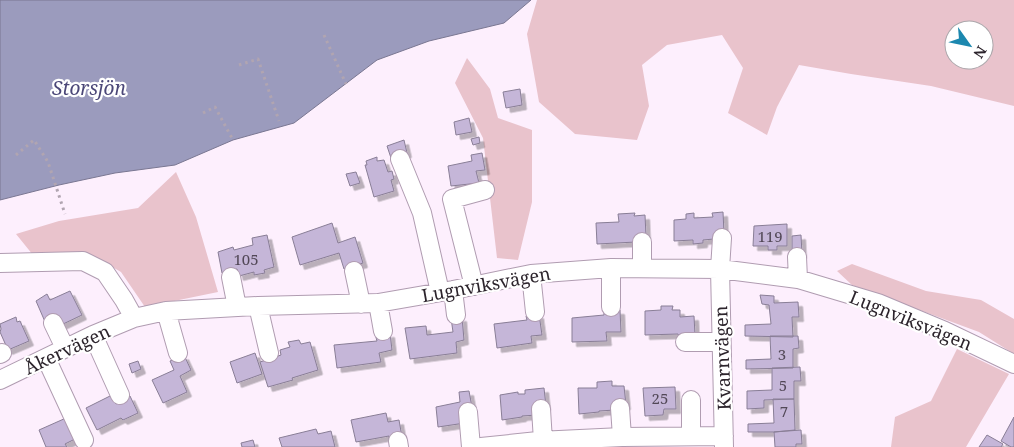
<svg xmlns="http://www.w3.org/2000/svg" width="1014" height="447" font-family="'Noto Serif',serif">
<defs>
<filter id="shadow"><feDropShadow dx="4.5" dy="4.5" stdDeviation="0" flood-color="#0004"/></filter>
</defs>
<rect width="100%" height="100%" fill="#fdeffd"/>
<path fill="#e9c3cc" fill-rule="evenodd" d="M537,0H1014V106L931,86L851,74L799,65L777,107L767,135L728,113L743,68L722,35L667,45L642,65L649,106L637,140L575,134L539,102L527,34ZM954,30H984V60H954Z
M467,58L490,89L498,118L532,130V202L518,260L497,258L483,138L455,83Z
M176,172L196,217L218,292L145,307L121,272L90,254L33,255L16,234L59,221L138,208Z
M852,264L926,291L981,300L1014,319V354L979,332L852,285L837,271Z
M957,349L1009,374L966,447H891L895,417L931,401Z"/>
<path fill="#9b9bbd" stroke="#7a7792" d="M0,0H531L504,23L429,41L377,60L294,123L233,140L175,165L115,173L59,185L0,200Z"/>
<path fill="#c5b6d8" stroke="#897e96" filter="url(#shadow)" d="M520,89L522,105L506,108L503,92Z
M469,118L472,132L456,135L454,122Z
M479,137L480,143L473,145L471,139Z
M404,140L407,153L391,158L387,146Z
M482,153L485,170L476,171L479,183L451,186L448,166L472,161L471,155Z
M377,157V161L384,160L388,172L392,171L394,179L391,180L394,191L374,197L365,165H367L366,161Z
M356,172L360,183L350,186L346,174Z
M723,212L724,233L714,234V239L703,240V243L693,244V240L674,241V220L686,219V214L694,213V218L713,217L712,213Z
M635,213L634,216L645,215L646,236L636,242L597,244L596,223L619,222L618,214Z
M332,223L338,243L355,237L363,263L344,269L339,253L300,265L292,237Z
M787,224V246H777V250H768V246H753L754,226Z
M267,235L274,267L264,270L265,273L254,275V272L239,276L237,269L222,273L218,252L233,247L234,250L253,245L252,238Z
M801,235L802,254H792V236Z
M70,291L82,315L61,325L46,324L36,301L47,294L50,300Z
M760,295L774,296V303L798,302L799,317H792L793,337L745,336V325L771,324L769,305L762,304Z
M661,306H673L672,310H680V317L694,316L695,335L679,336L678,334L645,335V311L661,310Z
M604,310H620L621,332H606L607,341L572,342V318L604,315Z
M539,314L542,335L531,336L532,343L497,348L494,324L527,320L526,316Z
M16,317L17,322L20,321L29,341L8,350L0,332L1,329L0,324Z
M462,317L464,340L456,342L457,353L410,359L405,328L426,326L427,335L453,332L451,318Z
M390,333L392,350L379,353L381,362L337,368L334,345L377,341L375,334Z
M770,336H798L799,348L793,349V368L746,369V360L771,359Z
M299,340L301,344L310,342L318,370L292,378L293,380L268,387L260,362L281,355L280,350L290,347L288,342Z
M255,353L262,374L237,383L230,362Z
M184,355L191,370L180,376L187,392L163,403L152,380L174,370L170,361Z
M138,361L141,369L132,373L129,364Z
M800,367L801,381H794V399L764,400V408L747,409V391L772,390V368Z
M612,381V386H624L626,405L615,410L599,411V412L579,414L578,388H597V382Z
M675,387L676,409H664L663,415L645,416L643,388Z
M544,388L546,406L537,415L522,416V417L502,420L500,395L518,392V394H525V390Z
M469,391L472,407L465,423L438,427L436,407L460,402L459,392Z
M112,395L116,404L130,396L138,413L123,420L121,418L97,430L86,408Z
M773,399H794L795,430L774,432H748V424L774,423Z
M386,413L388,422L399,420L402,437L389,439V436L356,442L351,420Z
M1014,417V447H1011L1001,441Z
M66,418L75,439L65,444L67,447H46L39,430Z
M316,429L318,434L331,431L335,447H282L279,438Z
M801,430L802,444H796V447H775L774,432Z
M987,435L1003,444L1001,447H979Z
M253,440L255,447H242L241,443Z"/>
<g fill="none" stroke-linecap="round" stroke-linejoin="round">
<g stroke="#b09cb1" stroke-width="20">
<path id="minor" d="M400,159L422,213L440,292
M722,238L720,269L724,447
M797,257L798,279
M0,263L83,261L105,272L124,300L134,318L166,311L258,306L378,303L453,290L531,274L611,268L720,269L798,279L878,303L945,331L1014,364
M611,268V307
M642,268V242
M354,271L361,304
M531,274L535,312
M231,277L237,307
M474,286L452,199L485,190
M453,290L456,315
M378,303L383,331
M258,306L269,353
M166,311L178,353
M53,323L65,348
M93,335L120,395
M685,342H721
M0,354L2,353
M46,358L84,440
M0,380L93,335L134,318
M691,400V436
M620,408L622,437
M541,409L543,441
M468,412L471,447
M398,441L399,447
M481,447L538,441L622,437L724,436"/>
</g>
<path stroke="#b1a5b1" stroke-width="3" stroke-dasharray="2.5 4" stroke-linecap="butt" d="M324,35L346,84
M239,65L258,59L279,121
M203,113L215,107L233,140
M16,155L34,140L48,162L65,214"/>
<use href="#minor" stroke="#fff" stroke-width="18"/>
</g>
<g text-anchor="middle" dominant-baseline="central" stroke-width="4.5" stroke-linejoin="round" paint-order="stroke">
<g font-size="15" fill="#524857">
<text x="770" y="236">119</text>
<text x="246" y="259">105</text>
<text x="782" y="354">3</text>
<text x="783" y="385">5</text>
<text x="660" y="398">25</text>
<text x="784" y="411">7</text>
</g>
<g font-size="18" fill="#2c242c" stroke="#fff">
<text transform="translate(486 284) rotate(-10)">Lugnviksvägen</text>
<text transform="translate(911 320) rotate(22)">Lugnviksvägen</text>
<text transform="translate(67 349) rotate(-25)">Åkervägen</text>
<text transform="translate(722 358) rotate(-92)">Kvarnvägen</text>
</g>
<g font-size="19" font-style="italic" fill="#4b4778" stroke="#fff">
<text x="89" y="88">Storsjön</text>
</g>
</g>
<g transform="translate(969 45) rotate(123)"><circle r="24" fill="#ffffff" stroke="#aba7ab"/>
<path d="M0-4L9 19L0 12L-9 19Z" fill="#1c88af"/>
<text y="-8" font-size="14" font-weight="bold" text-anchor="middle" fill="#2c242c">N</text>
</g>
</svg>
